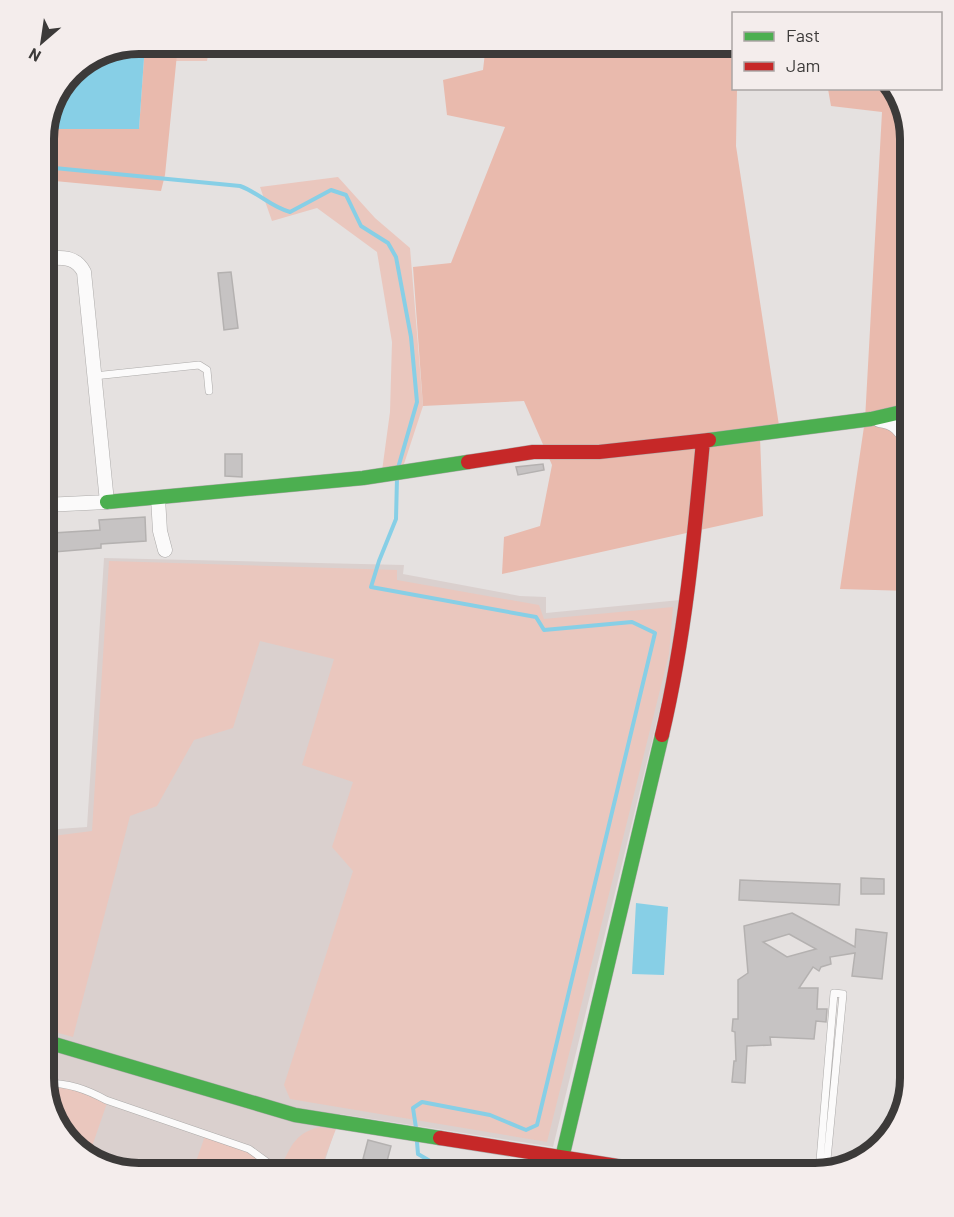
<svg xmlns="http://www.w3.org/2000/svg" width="954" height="1217" font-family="Barlow,sans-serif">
<rect width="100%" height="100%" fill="#e5e1e0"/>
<path fill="#dad0ce" d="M104,558L404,565L403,574L520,596L546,597V613L680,600L673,655L553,1147L340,1114L321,1173H133L91,1161L59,1131L44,1078V830L87,827Z"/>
<path fill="#eac7be" d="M178,44H210L207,61H174Z
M338,177L375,218L410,248L423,406L402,470L382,471L390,412L392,342L377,252L317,208L272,221L260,187Z
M109,561L397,570V580L539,605L544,619L673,607L669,654L547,1142L290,1099L284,1085L353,871L332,847L353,782L302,765L334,659L260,641L233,728L194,740L157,806L130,816L73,1037L44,1029V843L45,837L92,831Z
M44,1074L107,1103L88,1158L59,1131Z
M320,1127L336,1129L319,1173H192L205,1136L282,1165C291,1145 297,1132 320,1127Z"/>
<path fill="#e9baad" d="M145,44H178L165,175L161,191L44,180L45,129H139Z
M486,44H733L734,88L737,89L736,146L780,432L760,437L763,516L502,574L504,537L540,526L552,465L524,401L423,406L413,267L451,263L505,127L447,115L443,80L483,70Z
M828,89H895L910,139V591L840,589L865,420L882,112L831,106Z"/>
<path fill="#87cfe6" d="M139,44H145L139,129H45L76,67Z
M636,903L668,907L664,975L632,974Z"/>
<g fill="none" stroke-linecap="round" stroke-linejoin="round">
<path stroke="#87cfe6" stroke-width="4" d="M44,167L240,186C259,193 271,207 290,212L331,190L346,195L361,226L388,243L396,257L411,337L417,402L398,468
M397,478L396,519L379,561L371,587L536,617L544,630L632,622L655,633L537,1125L526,1130L490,1115L422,1102L413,1108L416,1128
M417,1142L418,1154L430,1161L557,1173"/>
</g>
<path fill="#c6c3c3" stroke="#b4b1b0" stroke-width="1.5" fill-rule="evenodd" d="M231,272L238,328L224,330L218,273Z
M225,454H242V477L225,476Z
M543,464L544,470L518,475L516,467Z
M145,517L146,541L101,544V548L54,552L53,533L100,530L99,520Z
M861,878L884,879V894H861Z
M740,880L840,884L839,905L739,900Z
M792,913L855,947L856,929L887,933L882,979L852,976L855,953L830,957L831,964L821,967L819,971L813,967L799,988H818L817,1009H827L826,1022L816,1021L814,1039L770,1037L771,1045L747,1046L745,1083L732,1082L734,1061H736L735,1032L732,1031L733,1019H738V980L748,973L744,926ZM789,934L816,949L787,957L763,942Z
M368,1140L391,1146L386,1165L363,1159Z
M765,1160L807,1169V1173H762Z
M349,1162L381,1169L380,1173H347Z"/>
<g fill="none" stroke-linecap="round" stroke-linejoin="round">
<g stroke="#adabaa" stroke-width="8">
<path id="lane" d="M94,376L199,365L207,370L209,391
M45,1083C68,1083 86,1089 106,1100L249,1149L267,1162L272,1173
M819,1172L834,993L843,994L826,1170"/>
</g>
<g stroke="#adabaa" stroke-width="15">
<path id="street" d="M879,420C897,422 901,431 910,445
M158,498L160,531L165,550
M44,505L107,502L84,272C75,255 61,258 44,258"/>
</g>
<g stroke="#adabaa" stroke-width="15">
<path id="fast" d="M709,440L871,419L910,410
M107,502L363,478L468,462
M44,1041L295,1115L440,1138
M562,1158L662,735"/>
</g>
<g stroke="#adabaa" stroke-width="15">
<path id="jam" d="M468,462L533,452H599L709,440
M662,735C685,637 694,540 703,441
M440,1138L662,1173"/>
</g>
<use href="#lane" stroke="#fbfafa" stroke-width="7"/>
<use href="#street" stroke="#fbfafa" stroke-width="14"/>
<use href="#fast" stroke="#4caf50" stroke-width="14"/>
<use href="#jam" stroke="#c62828" stroke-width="14"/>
</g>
<path d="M0 0H954V1217H0ZM139 54H815A85 85 0 0 1 900 139V1078A85 85 0 0 1 815 1163H139A85 85 0 0 1 54 1078V139A85 85 0 0 1 139 54Z" fill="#f4edec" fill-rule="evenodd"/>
<path fill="none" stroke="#3c3a39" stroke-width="8" d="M139 54H815A85 85 0 0 1 900 139V1078A85 85 0 0 1 815 1163H139A85 85 0 0 1 54 1078V139A85 85 0 0 1 139 54Z"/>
<rect x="732" y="12" width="210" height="78" fill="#f4edec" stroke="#aaa5a4" stroke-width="1.5"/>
<rect x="744" y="32" width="30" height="9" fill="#4caf50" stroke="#aaa5a4" stroke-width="1.5"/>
<text x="786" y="42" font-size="18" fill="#3c3a39">Fast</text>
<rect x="744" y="62" width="30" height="9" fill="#c62828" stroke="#aaa5a4" stroke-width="1.5"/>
<text x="786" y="72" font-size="18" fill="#3c3a39">Jam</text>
<g transform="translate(42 42) rotate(209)" stroke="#f4edec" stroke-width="4.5" paint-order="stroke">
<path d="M0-4.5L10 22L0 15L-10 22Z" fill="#3c3a39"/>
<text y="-9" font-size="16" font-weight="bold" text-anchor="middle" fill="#3c3a39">N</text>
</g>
</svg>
